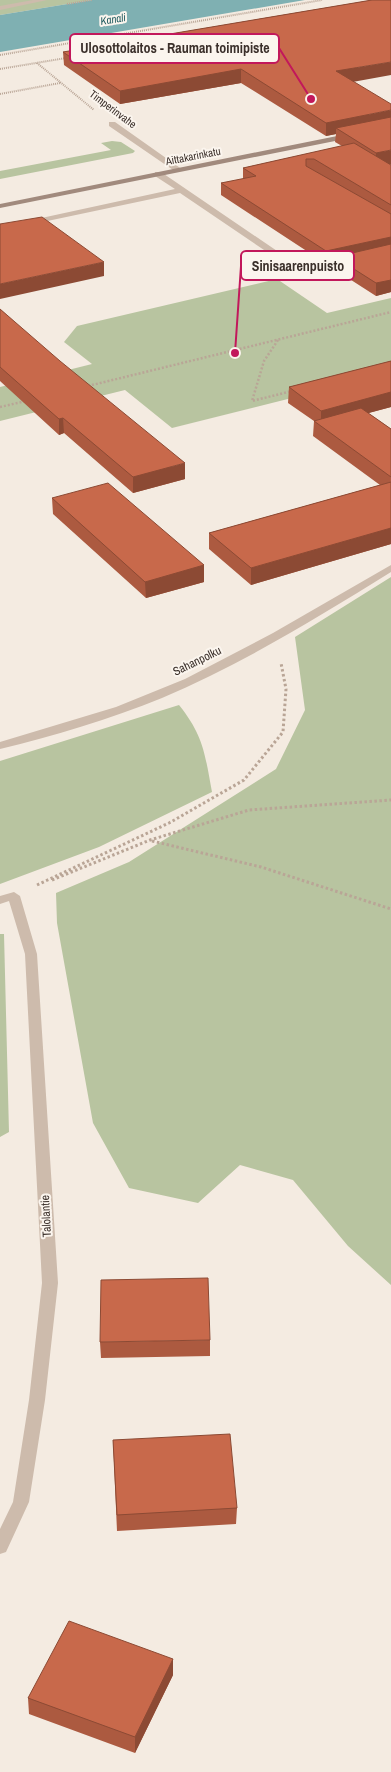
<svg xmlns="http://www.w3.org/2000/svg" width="391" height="1772" font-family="'Archivo Narrow',sans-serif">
<rect width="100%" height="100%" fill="#f4ebe1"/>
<path fill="#b8c4a0" d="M0,0H92L0,15Z
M112,141L121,142L135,151L133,153L0,179V171L111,150L101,143Z
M277,279L327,313L391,298V373L172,428L125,390L0,421V387L92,364L64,342L77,326Z
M391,577V1285L348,1246L293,1180L240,1165L198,1203L129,1188L93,1123L57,923L56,893L129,862L276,769L305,710L295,637Z
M179,705C204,736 205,755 212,792L99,847L0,884V761Z
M0,934H4L9,1132L0,1137Z"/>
<path fill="#7fb0b2" d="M92,0H305L0,52V15Z"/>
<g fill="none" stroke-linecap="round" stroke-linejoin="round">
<path stroke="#b9a596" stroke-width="2" stroke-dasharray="1 1" stroke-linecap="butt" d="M67,4L92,0
M0,55L322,0
M37,63L94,110
M0,69L66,58
M0,94L60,83"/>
<path stroke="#b9a596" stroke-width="2.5" stroke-dasharray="2 2" stroke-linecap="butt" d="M278,340L264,361L252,401L292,391
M88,386L391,312
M0,407L26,401"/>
<path stroke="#b9a596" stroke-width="3" stroke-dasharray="2.5 2.5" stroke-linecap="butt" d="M152,841L261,867L391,909
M52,880L150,840L249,810L391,800
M37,885L169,823L244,780L283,732L286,689L281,663"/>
<path fill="#cdbbac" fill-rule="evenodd" d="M33,0H47L0,10V6Z
M155,172H161L305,270L349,260L353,262L301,275L180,193L0,231V227L175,189L155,176Z"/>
<path fill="#cdbbac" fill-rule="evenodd" d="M109,122H115L183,170L176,172L109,126Z
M391,565V572C317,618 242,664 162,698C110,719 54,736 0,749V742L116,707L185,679L273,633Z
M14,892L20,896L37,954L58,1283L45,1400L29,1502L6,1552L0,1554V1529L13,1502L29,1400L42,1283L25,954L9,901L0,904V896Z"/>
<path fill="#a18a7d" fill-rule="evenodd" d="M352,133H355V137L0,208V204Z"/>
</g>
<path fill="#ac5a40" d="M372,0L353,81L390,164L391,165V292L376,296L334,269L335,261L325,263L221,195V183L243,179V168L342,146L335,142L336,134L326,136L241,83L120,104L64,65L63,52Z
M0,309L185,479L133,493L64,433L59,435L0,381Z
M391,361V407L368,413L391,429V544L251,585L209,549V533L380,485L313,436L314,421L288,403L289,387Z
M52,498L204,565V582L146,598L53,514Z
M210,1340V1356L101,1358L100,1342Z
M113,1440L237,1508L236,1524L117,1531Z
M173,1659V1675L135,1753L29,1714L28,1698Z"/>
<path fill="#8c4a34" d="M391,62V75L336,85V71Z
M241,69V83L120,104V91Z
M391,110V124L336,128V134L326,136V123Z
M391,150V164L375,167L376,153Z
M391,237V249L335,257V261L325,263L326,251Z
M104,262V276L0,299V284Z
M391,280V292L376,296V283Z
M391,392V407L321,426V411Z
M63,418L64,433L59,435V419Z
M185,463V479L133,493V477Z
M391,528V544L251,585V568Z
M204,565V582L146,598L145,582Z
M173,1659V1675L135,1753V1737Z"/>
<path fill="#c8694b" stroke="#8c4a34" d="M372,0H391V62L336,71L391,104V110L326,123L241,69L120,91L63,52Z
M391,117V150L376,153L336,128Z
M354,143L391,165V205L314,159H306V166L391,214V237L326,251L221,183L256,176L243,168Z
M42,217L104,262L0,284V224Z
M391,244V280L376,283L335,257Z
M0,309L60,361L185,463L133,477L63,418L59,419L0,367Z
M391,361V392L321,411L289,387Z
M361,408L391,429V477L314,421Z
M391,482V528L251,568L209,533Z
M108,483L204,565L145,582L52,498Z
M208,1278L210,1340L100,1342L101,1280Z
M230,1434L237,1508L117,1515L113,1440Z
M69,1621L173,1659L135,1737L28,1698Z"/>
<g text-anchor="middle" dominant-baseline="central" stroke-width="4" stroke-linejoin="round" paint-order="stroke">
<g font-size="11" font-style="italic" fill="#1f5a5e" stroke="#fbf5ee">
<text transform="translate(113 19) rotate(-9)">Kanali</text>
</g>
<g font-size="11" fill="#3b302b" stroke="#fbf5ee">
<text transform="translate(113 109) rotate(37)">Timperinvahe</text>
<text transform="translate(193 156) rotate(-11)">Aittakarinkatu</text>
</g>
<g font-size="12" fill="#3b302b" stroke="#fbf5ee">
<text transform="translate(197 661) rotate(-26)">Sahanpolku</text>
<text transform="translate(46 1216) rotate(-93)">Talolantie</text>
</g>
</g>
<path fill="none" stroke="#c2185b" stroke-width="2" d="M311 99L279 48M235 353L241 266"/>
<g fill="#c2185b" stroke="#fbf5ee" stroke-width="2">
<circle cx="311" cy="99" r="5"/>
<circle cx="235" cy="353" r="5"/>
</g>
<g fill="#fbf5ee" stroke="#c2185b" stroke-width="2">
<rect x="70" y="34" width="209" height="29" rx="5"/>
<rect x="241" y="251" width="113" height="29" rx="5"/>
</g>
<g font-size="14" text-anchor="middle" font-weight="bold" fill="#3b302b">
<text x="175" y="53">Ulosottolaitos - Rauman toimipiste</text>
<text x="298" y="271">Sinisaarenpuisto</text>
</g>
</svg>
